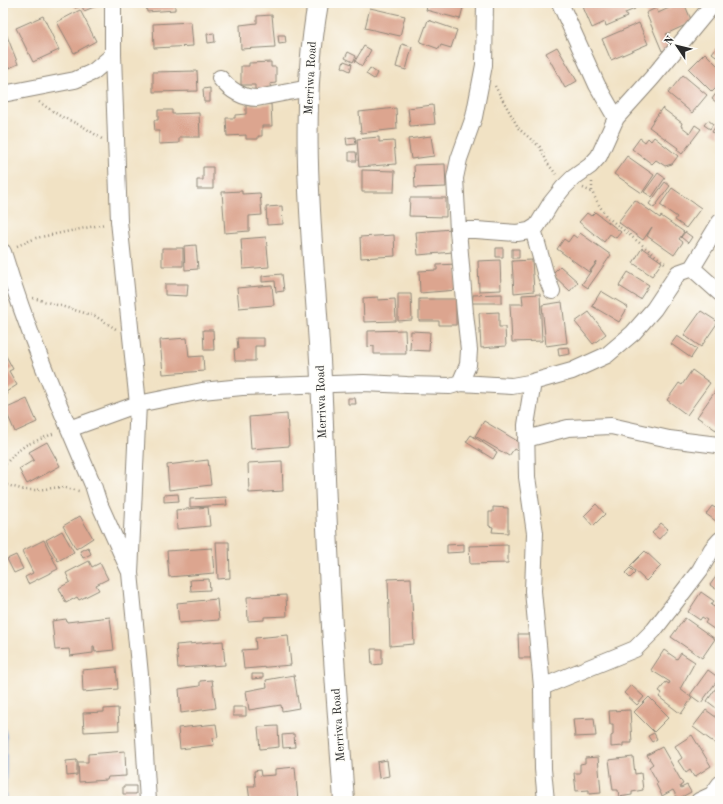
<svg xmlns="http://www.w3.org/2000/svg" width="723" height="804" font-family="'Old Standard TT',serif">
<rect width="100%" height="100%" fill="#fdfcf7"/>
<filter id="ink" filterUnits="userSpaceOnUse"><feTurbulence type="fractalNoise" baseFrequency=".025" numOctaves="2"/><feDisplacementMap in="SourceGraphic" scale="8" xChannelSelector="R" yChannelSelector="G"/><feConvolveMatrix kernelMatrix="1 2 1 2 8 2 1 2 1" color-interpolation-filters="sRGB"/></filter>
<filter id="wash" filterUnits="userSpaceOnUse"><feTurbulence type="fractalNoise" baseFrequency=".012" numOctaves="4" result="noise"/><feDisplacementMap in="SourceGraphic" scale="16" xChannelSelector="R" yChannelSelector="G"/><feGaussianBlur stdDeviation="0.9" result="paint"/><feColorMatrix in="noise" values="0 0 0 0 0 0 0 0 0 0 0 0 0 0 0 0 0 1.4 0 .05"/><feComposite in="paint" operator="in"/></filter>
<g filter="url(#wash)">
<rect width="100%" height="100%" fill="#f1e2c4"/>
<g fill="none" stroke-linecap="round" stroke-linejoin="round">
<path stroke="#6d9bd6" stroke-width="4.5" d="M3,728L5,738L4,801"/>
</g>
<g id="blocks">
<path fill="#dca58f" d="M73,3H98L99,5L84,11L82,6L75,8Z
M146,3H175V10L147,12Z
M428,3H470L469,5L464,4L460,19L426,10Z
M591,3H633L635,9L625,13L627,17L606,26L605,22L592,28L583,7Z
M680,3H684L692,22L666,34L672,47L662,51L646,13L656,8L658,13Z
M370,8L405,16L400,36L365,28Z
M80,10L96,41L74,53L57,22Z
M272,15L275,47L241,49L240,25L257,23V16Z
M43,16L59,50L33,62L16,28Z
M428,20L457,30L451,48L441,45L439,49L420,42Z
M191,22L193,46L154,48L153,24Z
M639,23L648,44L611,60L602,39Z
M5,31L18,64L3,71V32Z
M214,33L215,42L208,43L207,34Z
M278,35H285L286,43L279,44Z
M720,43V59L712,53Z
M402,44L412,47L406,70L396,67Z
M364,46L371,50L362,66L355,61Z
M557,47L577,81L565,88L546,53Z
M348,52L356,56L353,62L345,58Z
M705,53L720,68V84L712,92L689,69Z
M344,61L352,64L350,71L342,67Z
M271,62V67H276V83L270,84L271,90H255V85H241V66H249V63Z
M370,68L377,73L374,79L366,74Z
M197,71L198,91L153,92V72Z
M683,75L707,95L692,113L668,93Z
M210,88V102H204L203,89Z
M720,88V105L712,99Z
M271,104L272,126H262V136H258V139H246V135L227,136L226,118H235V115L246,114V105Z
M433,105L435,124L410,126L408,108Z
M396,108L397,129L361,133L359,112Z
M662,108L682,123L681,126L690,133L695,125L701,129L682,154L677,150L678,148L649,127Z
M158,110H172V114L199,113L200,137H179V143L159,144V131H155L154,120H158Z
M720,119V137L712,132Z
M708,120L713,124L710,129L704,125Z
M431,136L434,156L411,159L408,139Z
M355,137L356,144L347,145L346,138Z
M379,137V142L394,141L396,164L359,167L357,139Z
M654,137L678,156L672,164L665,166L656,160L652,164L632,149L640,138L645,142L648,138L651,141Z
M349,152H356L357,161H349Z
M627,156L654,175L642,193L614,174Z
M445,164L446,187L415,188L414,165Z
M203,167H213V189H197V180H203Z
M362,170L395,171L394,192H362Z
M658,173L665,178L652,197L644,192Z
M665,182L670,186L654,208L649,204Z
M672,188L701,208L686,228L675,220L677,217L660,205Z
M242,191V194L260,193L262,215L249,216V231L225,233L222,192Z
M410,198H446V217L409,216Z
M635,200L660,218L661,216L684,232L679,239L683,242L674,255L647,236L652,227L643,240L618,222Z
M282,206L283,224L267,225L266,207Z
M595,212L621,232L616,238L610,234L604,242L579,222L587,213L591,216Z
M452,229L453,252L418,255L416,232Z
M685,232L692,237L688,243L681,237Z
M580,233L611,255L588,288L582,284L597,262L589,272L557,249L564,239L568,242L573,235L577,238Z
M394,235L395,256L361,258L360,237Z
M266,237L269,267L243,269L241,239Z
M196,245L198,269L185,270L184,246Z
M162,248H183V266H162Z
M496,248H503V257H496Z
M642,248L662,262L652,276L633,263Z
M512,249H519V258H512Z
M500,260L501,290L479,291L478,261Z
M532,260L534,291L514,293L512,261Z
M456,264L457,290L420,293L419,271L437,270V265Z
M560,266L578,282L570,291L552,274Z
M628,272L649,285L640,299L619,286Z
M282,274L284,291L276,292L275,281L262,282V276Z
M165,284H188L187,296L165,295Z
M272,285L274,305L239,308L237,288Z
M601,291L628,307L619,322L592,306Z
M398,294H411L412,320L398,321Z
M502,294V303H472L473,295Z
M540,294L542,341L512,342L510,304H523L522,295Z
M378,297V300L395,299L396,321L364,322L363,298Z
M419,299H456V325H439V321H419Z
M562,302L567,343L546,346L542,305Z
M701,311L718,322L701,347L684,335Z
M499,312V327H505L506,346L481,348L479,313Z
M589,312L606,334L593,344L575,322Z
M203,330H213L214,350H204Z
M405,330L406,354H374V346L368,347V331Z
M411,331L430,332L429,351L410,350Z
M677,336L697,349L691,358L671,344Z
M187,338L189,357L203,356L204,371L163,374L160,340Z
M237,338H264V346H255V361H235L234,349H238Z
M569,347L570,354L559,356L558,348Z
M6,356L13,369L9,371L17,385L6,392L7,394L3,396V357Z
M692,370L710,383L687,415L667,400L679,383L682,385Z
M716,390L720,393V424L716,430L697,417Z
M348,398H355L356,404H348Z
M27,399L37,422L15,432L5,409Z
M287,414L289,446L251,449L249,417Z
M484,421L524,445L519,452L514,449L509,456L475,436Z
M471,435L497,452L493,459L466,442Z
M47,442L60,466L27,484L19,469L34,460L29,452Z
M208,460L211,485L169,490L167,465Z
M282,461L283,491L249,493L248,463Z
M178,494L179,501L164,502V495Z
M226,497L227,505L190,507V499Z
M596,504L605,514L593,526L584,516Z
M712,506L720,511V524L706,514Z
M208,507L210,526L177,529L176,510Z
M493,507L508,508V533L492,532L493,527L489,526V512H493Z
M80,516L93,538L76,549L63,526Z
M661,523L668,529L659,539L652,533Z
M62,531L74,552L58,561L46,540Z
M44,540L58,569L28,584L25,577L33,573L22,551Z
M216,542H229L230,578L218,579Z
M464,544V552L447,553V545Z
M508,545V563L470,564L469,546Z
M88,547L91,554L83,558L80,551Z
M212,548L214,573L169,577L167,551Z
M645,551L661,566L646,581L630,566Z
M16,555L23,569L14,573L7,559Z
M89,561L92,567L100,563L108,579L96,585L99,590L79,600L77,597L66,603L59,588L70,582L66,573Z
M630,568L635,573L630,578L625,573Z
M720,571V592L710,585Z
M411,578L414,644L390,646L388,579Z
M209,579L210,590L191,591L190,580Z
M701,592L714,601L711,605L716,608L718,605L720,606V629L718,632L705,623L707,620L702,617L700,620L688,612Z
M286,595L287,616L264,617V620L248,621L247,597Z
M217,599L219,620L179,623L177,603Z
M110,617L114,650L95,652L94,646H93V653L70,656L69,649L55,650L52,621L66,619L67,622Z
M685,618L715,639L702,658L671,637Z
M518,634H531L532,658H519Z
M288,635L291,665L244,669L242,650L256,649L255,638Z
M223,641L225,665L178,668L176,645Z
M371,649H382V664L372,665Z
M664,650L677,659L681,653L695,662L680,689L692,698L681,714L659,697L662,693L659,691L666,682L669,684L670,682L651,670Z
M116,667L118,689L83,692L82,670Z
M708,670L719,678L701,703L690,695Z
M252,674H263V678L252,679Z
M294,675L299,708L282,711L281,705L249,710L246,691L267,687L266,680Z
M212,680L216,708L181,713L179,689L200,686V681Z
M720,682V711L707,701Z
M631,685L644,697L637,705L624,693Z
M649,697L669,717L654,732L634,712Z
M233,707H246V716H233Z
M118,708L119,730L84,732L83,713L104,712V709Z
M630,710L632,743H623V746L611,747V736L613,735V724H610L609,711Z
M706,710L720,720V747L693,727Z
M594,718L596,736L575,737L573,719Z
M216,724L218,737L213,738L214,745L180,749L178,728Z
M278,726L279,747L260,749L258,727Z
M654,733L657,739L652,742L648,736Z
M294,734L295,747L283,748L282,735Z
M692,735L711,766L694,777L690,770L686,773L678,761L682,758L675,746Z
M662,747L683,784L680,786L681,788L687,785L691,792L678,799L673,790L662,796L656,784L658,783L649,767L653,764L647,755Z
M125,751L126,776L108,777L107,780L79,782L78,762H88V754Z
M598,757L601,793L589,794V790L576,791L574,773H580V764L585,763V758Z
M633,757L635,774L641,773L643,790L632,792V795L619,797L618,790H613L609,760Z
M77,760V775L67,776L66,761Z
M387,760L389,776L379,778L377,762Z
M295,767L298,801H250L248,786H255L254,771L260,770L261,776L275,775V769Z
M123,786H136V794H123Z"/>
</g>
</g>
<g filter="url(#ink)">
<use href="#blocks" fill-opacity="0" stroke="#8e8678" stroke-width="1"/>
<g fill="none" stroke-linecap="round" stroke-linejoin="round">
<g stroke="#8e8678" stroke-width="18">
<path id="minor" d="M113,3V55L119,221L138,404L130,573L140,675L148,801
M560,3L597,85L616,118
M220,78C229,89 241,98 257,98L309,88
M3,94L75,80L93,72L113,55
M533,229L546,276L552,291
M458,230H476L517,233L529,231L537,226L551,203L563,188L573,178L590,166L599,156L616,118L652,78L714,3
M3,252C27,332 60,408 93,485L98,501L129,570
M692,268L720,293
M533,382L526,425L527,477L535,533L533,591L542,687L543,769L546,801
M460,383L512,386L529,383L572,371L607,355L633,333L654,309L678,273L692,268L720,222
M69,429L138,404L202,391L242,387L364,383L407,385L450,386L460,383L468,365L469,350L465,313L458,230L455,178L459,159L474,117L484,65L485,3
M526,439L568,428L611,426L669,439L718,445L720,447
M542,687L635,649L654,630L700,570L712,549L720,540
M699,801L712,795L720,784"/>
</g>
<g stroke="#8e8678" stroke-width="22">
<path id="tertiary" d="M318,3C297,121 313,241 320,360C324,429 325,499 329,568C332,646 339,724 344,801"/>
</g>
<path stroke="#8e8678" stroke-width="2.5" stroke-dasharray="1 3" stroke-linecap="butt" d="M495,86L519,129L540,147L548,164L556,174
M39,102L60,116L84,127L102,139
M592,182V192L599,205L606,216L666,264
M583,188L592,192
M17,246L36,238L105,224
M33,298L95,316L116,329
M3,467L14,454L26,445L55,433
M3,484L25,490H36L61,487L79,491"/>
<use href="#minor" stroke="#fff" stroke-width="16"/>
<use href="#tertiary" stroke="#fff" stroke-width="20"/>
</g>
</g>
<g text-anchor="middle" dominant-baseline="central" stroke-width="3" stroke-linejoin="round" paint-order="stroke">
<g font-size="12" fill="#2b2b2b" stroke="#fdfcf7">
<text transform="translate(311 78) rotate(-87)">Merriwa Road</text>
<text transform="translate(322 402) rotate(-92)">Merriwa Road</text>
<text transform="translate(339 725) rotate(-94)">Merriwa Road</text>
</g>
</g>
<rect width="723" height="804" fill="none" stroke="#fdfcf7" stroke-width="16"/>
<g transform="translate(677 46) rotate(305)" stroke="#fdfcf7" stroke-width="3" paint-order="stroke">
<path d="M0-3L7 15L0 10L-7 15Z" fill="#2b2b2b"/>
<text y="-6" font-size="11" font-weight="bold" text-anchor="middle" fill="#2b2b2b">N</text>
</g>
</svg>
